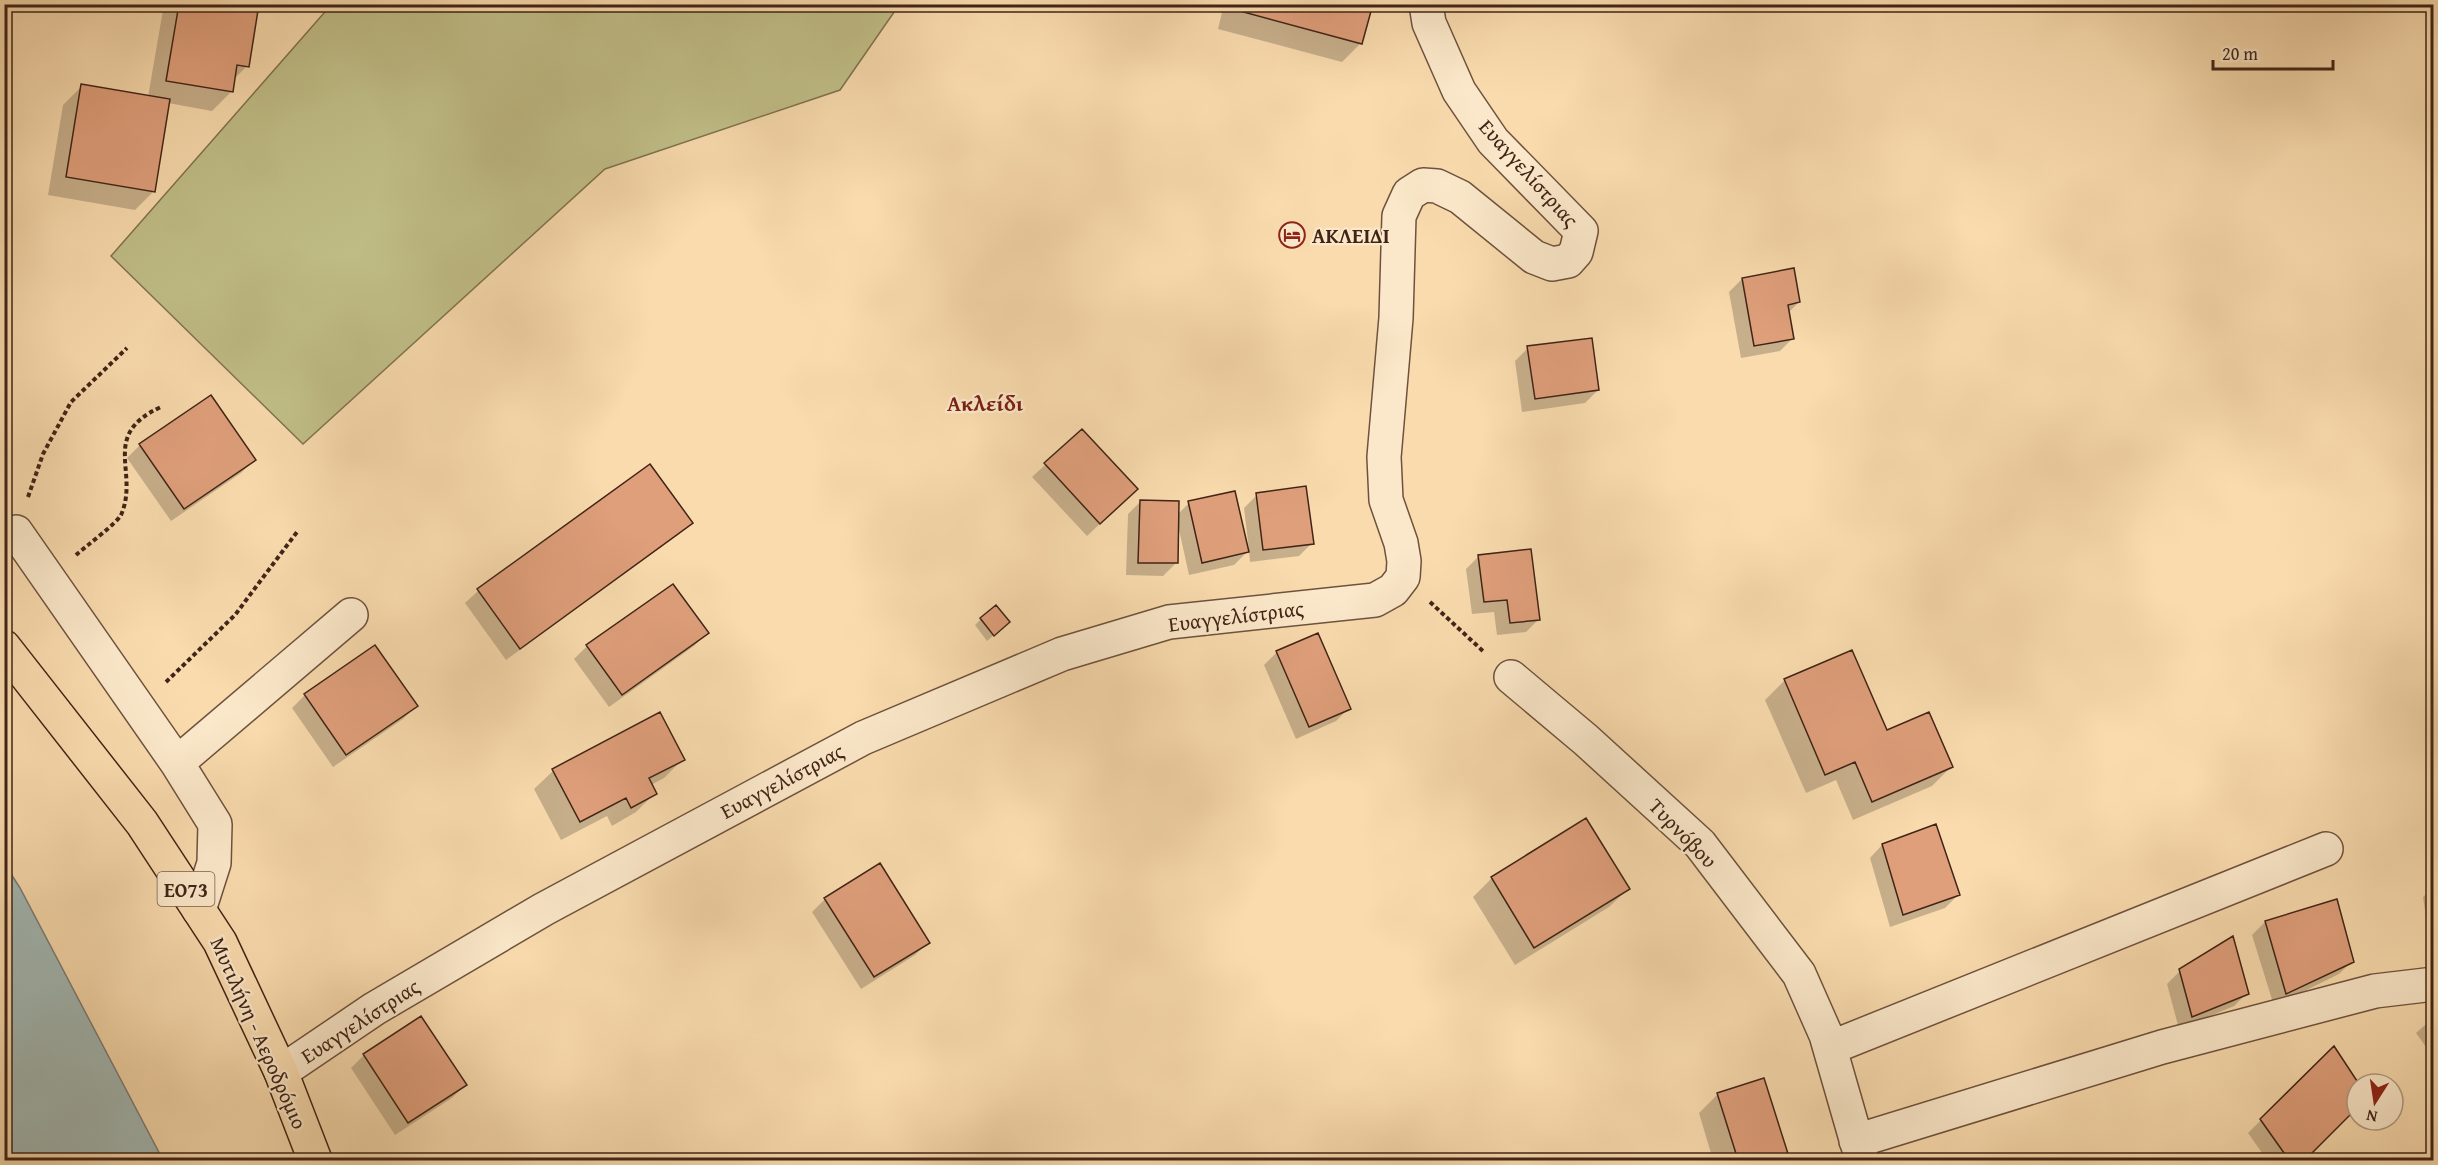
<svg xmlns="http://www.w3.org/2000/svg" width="2438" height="1165" font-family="'Gentium Book Plus',serif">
<rect width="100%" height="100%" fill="#f9dbae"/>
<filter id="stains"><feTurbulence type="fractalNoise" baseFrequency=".00333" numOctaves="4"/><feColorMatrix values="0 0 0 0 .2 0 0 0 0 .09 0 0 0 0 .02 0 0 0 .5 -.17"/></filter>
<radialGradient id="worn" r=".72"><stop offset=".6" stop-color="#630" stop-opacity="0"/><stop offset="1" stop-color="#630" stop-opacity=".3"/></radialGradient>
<path fill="#c1bf88" stroke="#807250" stroke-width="1.5" d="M331,5V4L899,5L840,90L605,169L303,444L111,256Z"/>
<path fill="#a2b9b5" stroke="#7b7d76" stroke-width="1.5" d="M4,863L20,888L163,1160H5Z"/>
<path fill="#0003" d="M164,4H257L247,66L233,80L231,92L212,111L168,103L154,191L135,210L48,195L63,105L82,86L148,97Z
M1224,4H1371L1361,43L1342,62L1218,29Z
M1742,279L1799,302L1788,313L1793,338L1780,351L1741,358L1729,292Z
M1528,348L1598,390L1585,403L1522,412L1515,361Z
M1082,431L1123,502L1087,536L1032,477Z
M140,445L254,460L241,473L171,521L127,458Z
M650,466L691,523L678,535L506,660L465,603L478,591Z
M1257,495L1312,543L1299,556L1250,562L1249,550L1234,565L1189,575L1178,525L1176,563L1163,576L1126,575L1128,514L1141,501L1177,515L1189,503L1247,550H1249L1244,508Z
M1479,556L1539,619L1526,632L1497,635L1494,612L1472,614L1466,569Z
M981,619L1002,628L987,641L975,625Z
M707,633L694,646L609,707L574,659L587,646Z
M375,647L416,706L403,719L333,767L292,708L305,695Z
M1277,652L1349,708L1336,721L1296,739L1264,665Z
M1851,652L1886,732L1951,767L1932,786L1853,820L1836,780L1806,793L1765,700L1784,681Z
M659,714L683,759L664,778L651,785L655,793L636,812L612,826L607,816L561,840L534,789L553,771Z
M1882,845L1958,895L1945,908L1890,927L1870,858Z
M879,865L928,942L915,955L861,989L812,912L825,899Z
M1492,878L1628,889L1609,907L1515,965L1473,897Z
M2434,887V965H2433L2423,897Z
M2265,922L2352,961L2339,974L2274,1006L2252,935Z
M2180,971L2247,993L2234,1006L2179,1029L2167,984Z
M2434,1017V1058L2416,1033Z
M2333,1048L2357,1106L2303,1160H2267L2248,1133Z
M364,1055L465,1085L452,1098L395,1135L351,1068Z
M1763,1080L1788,1160H1713L1699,1113L1718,1094Z"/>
<path fill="#df9f7b" stroke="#402417" stroke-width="1.5" d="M179,4H259L249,67L237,65L233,92L166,81Z
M1237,4H1373L1362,44L1236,10Z
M81,84L170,99L155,192L66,177Z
M1794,268L1800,302L1788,305L1794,339L1754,346L1742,278Z
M1592,338L1599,390L1535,399L1527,346Z
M211,395L256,460L184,509L139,444Z
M1082,429L1138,489L1100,524L1044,463Z
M650,464L693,523L520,649L477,589Z
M1306,486L1314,544L1263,550L1256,493Z
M1235,491L1249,552L1202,563L1188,501Z
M1140,500L1179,501L1178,563H1138Z
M1531,549L1540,620L1510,623L1507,600L1484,602L1478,555Z
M673,584L709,633L622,695L586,645Z
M996,605L1010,622L994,636L980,618Z
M1318,633L1351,709L1309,727L1276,651Z
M375,645L418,706L346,755L304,694Z
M1852,650L1887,730L1929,712L1953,767L1872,802L1855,762L1825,775L1784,679Z
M660,712L685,760L649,778L657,794L631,808L626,798L580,822L552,769Z
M1586,818L1630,889L1534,948L1491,877Z
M1936,824L1960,895L1903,915L1882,844Z
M880,863L930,943L874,977L824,898Z
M2337,899L2354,962L2286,994L2265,921Z
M2233,936L2249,994L2192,1017L2179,969Z
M421,1016L467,1085L408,1123L363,1054Z
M2334,1046L2359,1084L2357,1108L2305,1160H2289L2260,1119Z
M1764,1078L1790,1160H1738L1717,1093Z"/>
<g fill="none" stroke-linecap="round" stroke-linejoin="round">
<g stroke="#6e523d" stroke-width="36">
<path id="minor" d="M16,532L177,763
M1511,677L1586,740L1700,844L1799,974L1826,1035L1862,1160
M199,910L214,863L215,824L177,763L351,615
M1830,1048L2326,849
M281,1072L374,1009L544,909L863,738L1062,654L1169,622L1375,600L1393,590L1403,577L1404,561L1401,543L1386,500L1384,457L1396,318L1399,216L1409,194L1423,185L1437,186L1460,197L1534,257L1552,264L1568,261L1576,252L1581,231L1493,141L1459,91L1429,23L1426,4
M1856,1141L2162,1047L2375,991L2434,984"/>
</g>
<g stroke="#402417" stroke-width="36">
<path id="primary" d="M4,647L142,823L220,942L281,1072L315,1160"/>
</g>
<path stroke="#402417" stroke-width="4" stroke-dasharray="4.5 3" stroke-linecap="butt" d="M28,497L43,454L71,402L127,348
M76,555C85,547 117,523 121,515C140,472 99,435 161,407
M1430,602L1484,652
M166,682L235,615L297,532"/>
<use href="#minor" stroke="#fbe8ca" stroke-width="33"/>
<use href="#primary" stroke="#f9dbae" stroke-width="33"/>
</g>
<defs>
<g id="hotel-ring" transform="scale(1.35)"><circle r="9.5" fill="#fbe8ca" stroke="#8f2418" stroke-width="1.5"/><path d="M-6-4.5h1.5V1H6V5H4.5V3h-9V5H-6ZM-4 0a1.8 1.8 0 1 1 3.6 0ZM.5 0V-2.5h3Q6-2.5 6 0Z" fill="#8f2418"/></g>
</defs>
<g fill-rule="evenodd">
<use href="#hotel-ring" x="1292" y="235"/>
</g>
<g text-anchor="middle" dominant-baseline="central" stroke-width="4.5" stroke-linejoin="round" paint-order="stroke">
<rect fill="#fbe8ca" stroke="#785f4d" stroke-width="1.5" x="157.5" y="872" width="57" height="34" rx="4.5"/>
<g font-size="20" font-weight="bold" fill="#402417">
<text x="186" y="889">ΕΟ73</text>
</g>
<g font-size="21" fill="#402417" stroke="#fbe8ca">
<text transform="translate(1529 173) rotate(48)">Ευαγγελίστριας</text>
<text transform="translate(1236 616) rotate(-7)">Ευαγγελίστριας</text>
<text transform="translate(782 781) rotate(-28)">Ευαγγελίστριας</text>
<text transform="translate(1683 833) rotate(46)">Τυρνόβου</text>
<text transform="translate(360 1021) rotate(-33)">Ευαγγελίστριας</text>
<text transform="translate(259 1033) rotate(66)">Μυτιλήνη - Αεροδρόμιο</text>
</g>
<g font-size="21" font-weight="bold" fill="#402417" stroke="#fbe8ca" text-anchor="start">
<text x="1312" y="235">ΑΚΛΕΙΔΙ</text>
</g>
<g font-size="22" font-weight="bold" fill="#7a1f14" stroke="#fbe8ca">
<text x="985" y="403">Ακλείδι</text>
</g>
</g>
<rect width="2438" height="1165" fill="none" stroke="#f9dbae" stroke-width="24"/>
<rect x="6" y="6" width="2426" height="1153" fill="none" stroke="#402417" stroke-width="3"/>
<rect x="12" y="12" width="2414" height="1141" fill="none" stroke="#402417" stroke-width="1.5"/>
<g transform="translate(2375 1102) rotate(192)"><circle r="28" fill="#fbe8ca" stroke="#b09a82" stroke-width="1.5"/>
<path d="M0-4.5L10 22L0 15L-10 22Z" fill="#8f2418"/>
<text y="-9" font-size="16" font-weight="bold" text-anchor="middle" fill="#402417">N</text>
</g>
<path d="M2213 60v9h120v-9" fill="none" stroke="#402417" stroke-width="3"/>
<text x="2222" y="60" font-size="18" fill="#402417" stroke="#fbe8ca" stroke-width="4.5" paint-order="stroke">20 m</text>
<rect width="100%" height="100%" filter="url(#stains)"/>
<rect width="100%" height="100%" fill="url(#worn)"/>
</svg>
